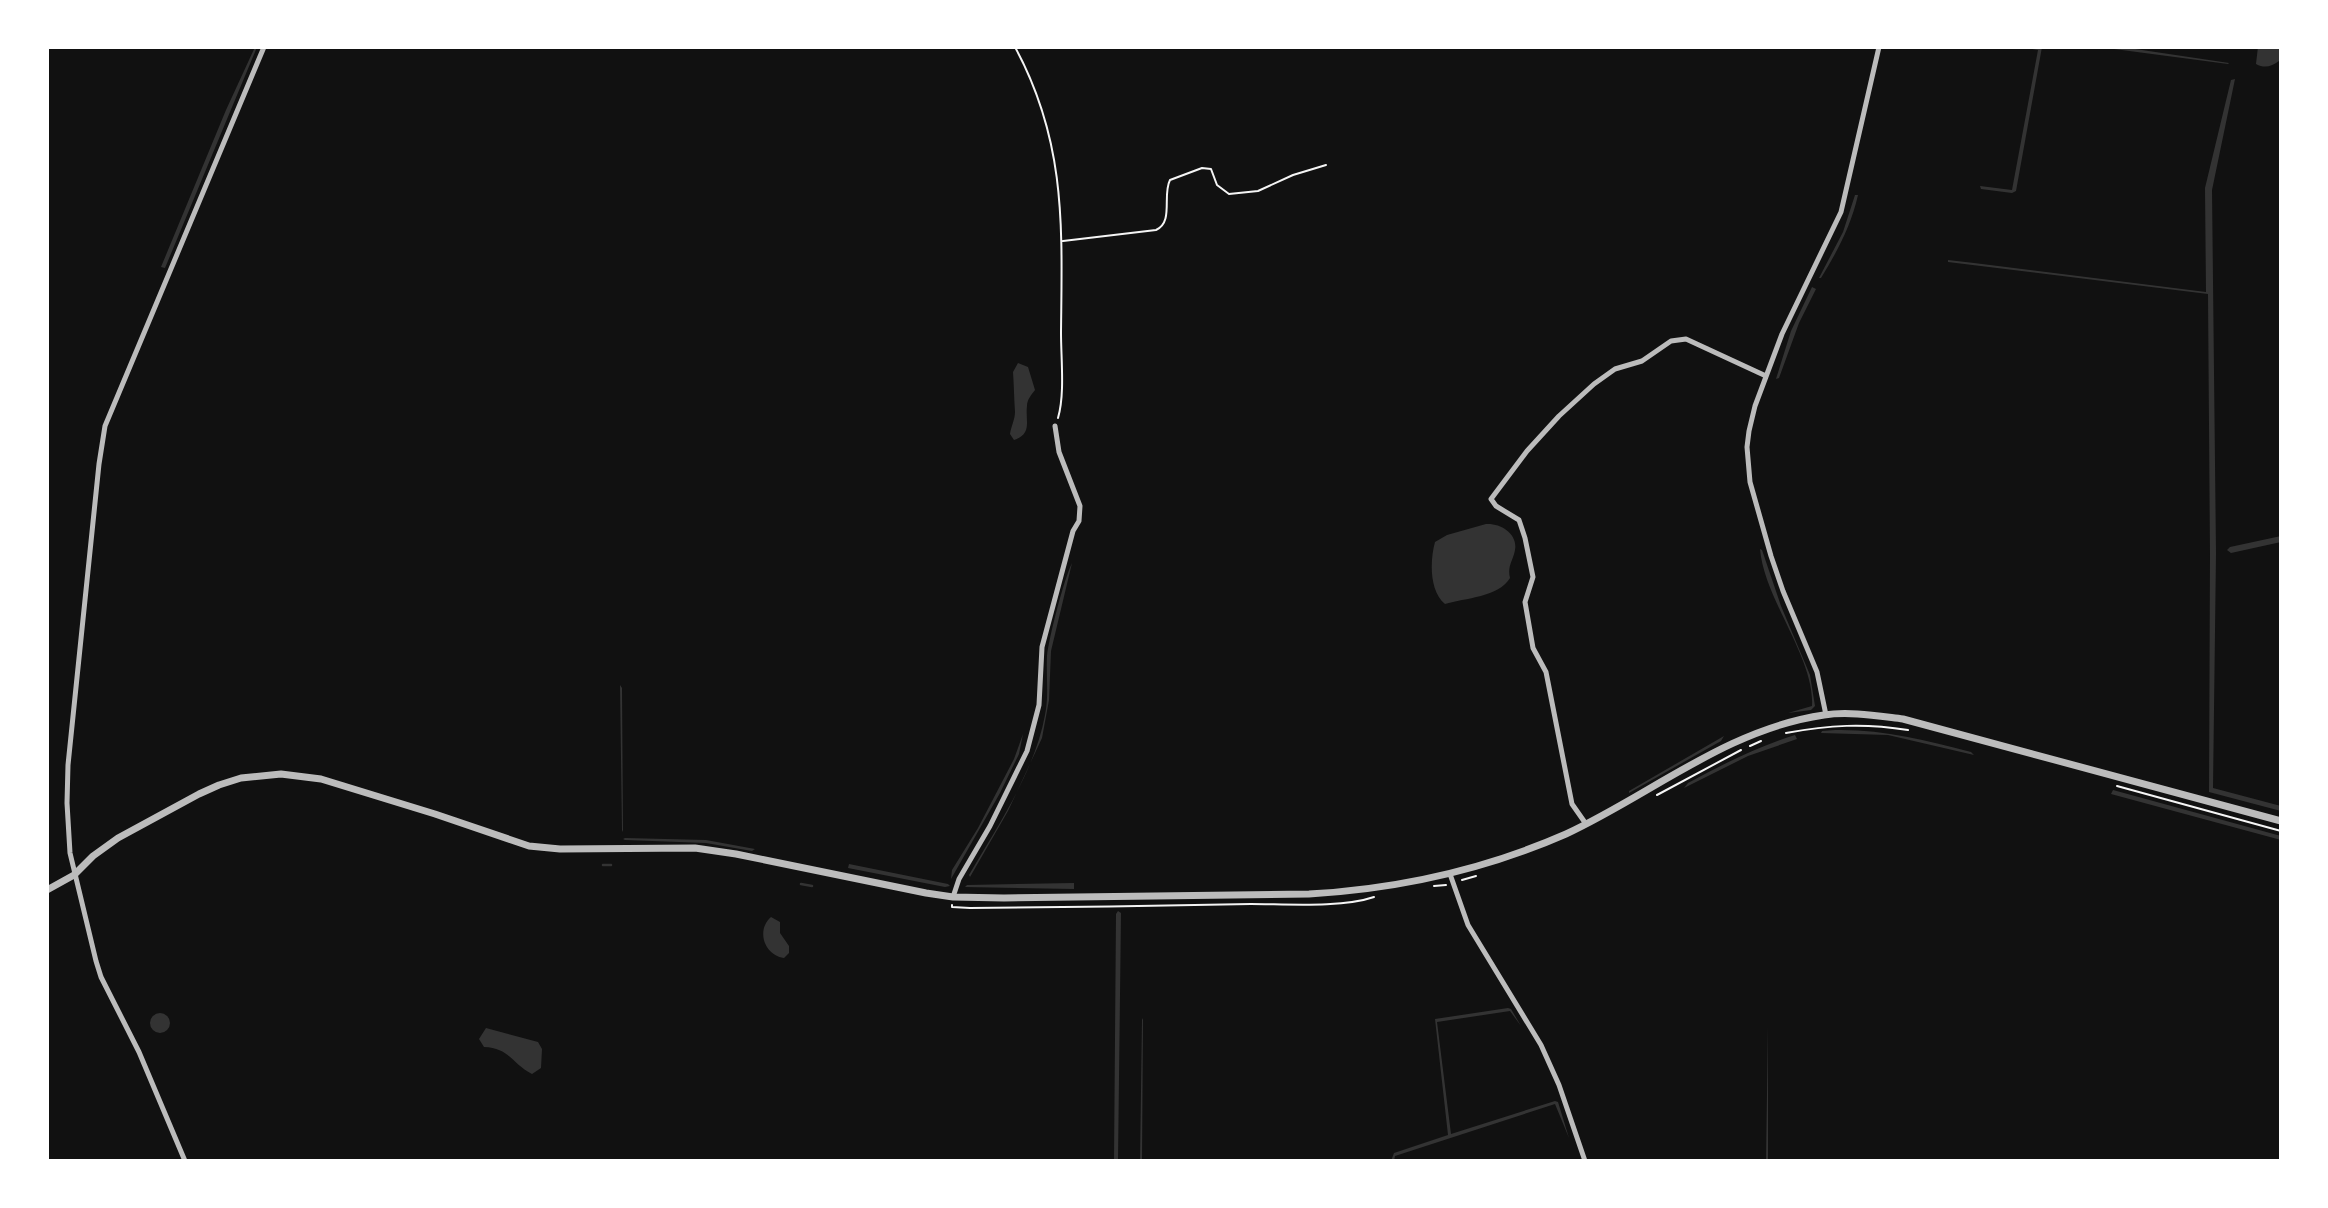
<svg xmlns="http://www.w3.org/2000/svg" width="2328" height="1208" font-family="'Sofia Sans Condensed',sans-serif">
<rect width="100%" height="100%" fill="#111"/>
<path fill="#333" d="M255,47H257L165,268L161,267L226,110Z
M2020,47H2042L2016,191L2012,193L1981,189L1980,186L2012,190L2038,50Z
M2099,47H2122L2229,63L2228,64Z
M2258,47H2281L2279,61C2272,66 2265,69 2256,64Z
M2235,79L2212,190L2216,553L2213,788L2281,806V811L2209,792L2210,555L2208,294L1948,262V260L1974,263L2206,292L2205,188L2231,80Z
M1855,195H1858C1851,226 1837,252 1821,278H1819L1843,232Z
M1812,287L1816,289L1799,323L1779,378L1776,379L1791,331Z
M1018,363L1028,367L1035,390C1031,395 1027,400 1027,406C1025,420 1033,434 1014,440L1010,434C1011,427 1015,419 1015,412C1014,398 1014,386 1013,372Z
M1486,524C1501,523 1518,534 1515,550C1513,561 1507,566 1510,578C1499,597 1465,598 1445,604C1429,591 1430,560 1435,542L1447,535Z
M2281,536V542L2231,553L2227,550L2230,547Z
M1760,549L1762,550L1781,606L1810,675L1815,706L1811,710L1788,713L1812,706C1815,658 1764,599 1760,549Z
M1072,563L1051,651L1049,700L1042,738L1008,811L970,877L969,875C997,827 1035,771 1045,715C1049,696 1046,676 1047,656C1049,637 1064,579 1072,563Z
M620,685L622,688L623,832L622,830Z
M1835,730C1882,729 1925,740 1971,752L1974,755L1888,735L1821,733L1822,731Z
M1023,734L1019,754L1000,793L951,879L952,870L978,828L1014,759Z
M1795,735L1797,739L1748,756L1684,788L1688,783C1723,764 1757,747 1795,735Z
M1724,736L1721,741L1629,793V791Z
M2113,790L2281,836V840L2111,794Z
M625,838L706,840L755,849L752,851L706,843L625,840L623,839Z
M849,864L948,884L950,886L945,887L848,868Z
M1074,883V889L965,887L967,885Z
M1118,911L1121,913L1118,1161H1114L1116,914Z
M771,917L780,922V933L789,946V953L784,958C764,955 756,930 771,917Z
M1508,1008L1511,1009L1521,1026L1510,1011L1437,1022L1451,1134L1555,1101L1558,1102L1569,1138L1555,1104L1395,1156L1394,1161H1391L1394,1153L1448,1135L1435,1019Z
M150 1023a10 10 0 1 1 20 0a10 10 0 1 1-20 0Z
M1143,1018L1142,1161H1140L1142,1020Z
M1768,1024V1161H1766L1768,1025Z
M486,1028L538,1042L542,1049L541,1068L532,1074C512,1064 510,1048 484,1047L479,1039Z"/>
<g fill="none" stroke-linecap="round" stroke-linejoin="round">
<path stroke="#333" stroke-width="2.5" d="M603,865H611
M801,884L812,886"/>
<path stroke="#f5f5f5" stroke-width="2" d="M1015,47C1067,143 1062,229 1061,333C1061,359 1065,394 1058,418
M1063,241L1156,230C1174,222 1162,195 1170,180L1202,168L1211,169L1217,185L1229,194L1258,191L1293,175L1326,165
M1786,733C1829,725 1864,723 1908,730
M1750,746L1761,741
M2117,786L2281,831
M1657,795L1741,750
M1462,880L1476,876
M1434,886L1446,885
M952,905V907L970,908C1064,907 1157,906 1251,904C1286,904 1342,908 1374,897"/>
<path stroke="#bcbcbc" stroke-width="5" d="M1826,715L1817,672L1783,591L1771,556L1750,482L1747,447L1749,431L1755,406L1782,334L1841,212L1879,47
M1586,824L1572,804L1546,672L1533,648L1525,602L1533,577L1525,538L1519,520L1496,506L1491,499L1527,451L1559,416L1594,384L1615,369L1642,361L1671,341L1686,339L1766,376
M1450,874L1468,925L1541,1045L1559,1085L1585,1161
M953,897L959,879L990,826L1027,751L1039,705L1042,647L1073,531L1079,521L1080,506L1059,452L1055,426
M185,1161L139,1052L101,977L96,961L70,853L67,803L68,765L99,464L105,426L264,47"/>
<path stroke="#bcbcbc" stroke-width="7" d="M47,890L74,875L93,856L118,838L199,794L219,785L241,778L281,774L321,779L435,814L529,846L560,849L695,848L736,854L926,893L953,897L1004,898L1309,894C1398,889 1484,870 1566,834C1652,794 1727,729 1824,715C1849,711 1878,716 1903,719L2281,821"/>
</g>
<rect width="2328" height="1208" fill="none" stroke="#ffffff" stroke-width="98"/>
</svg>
